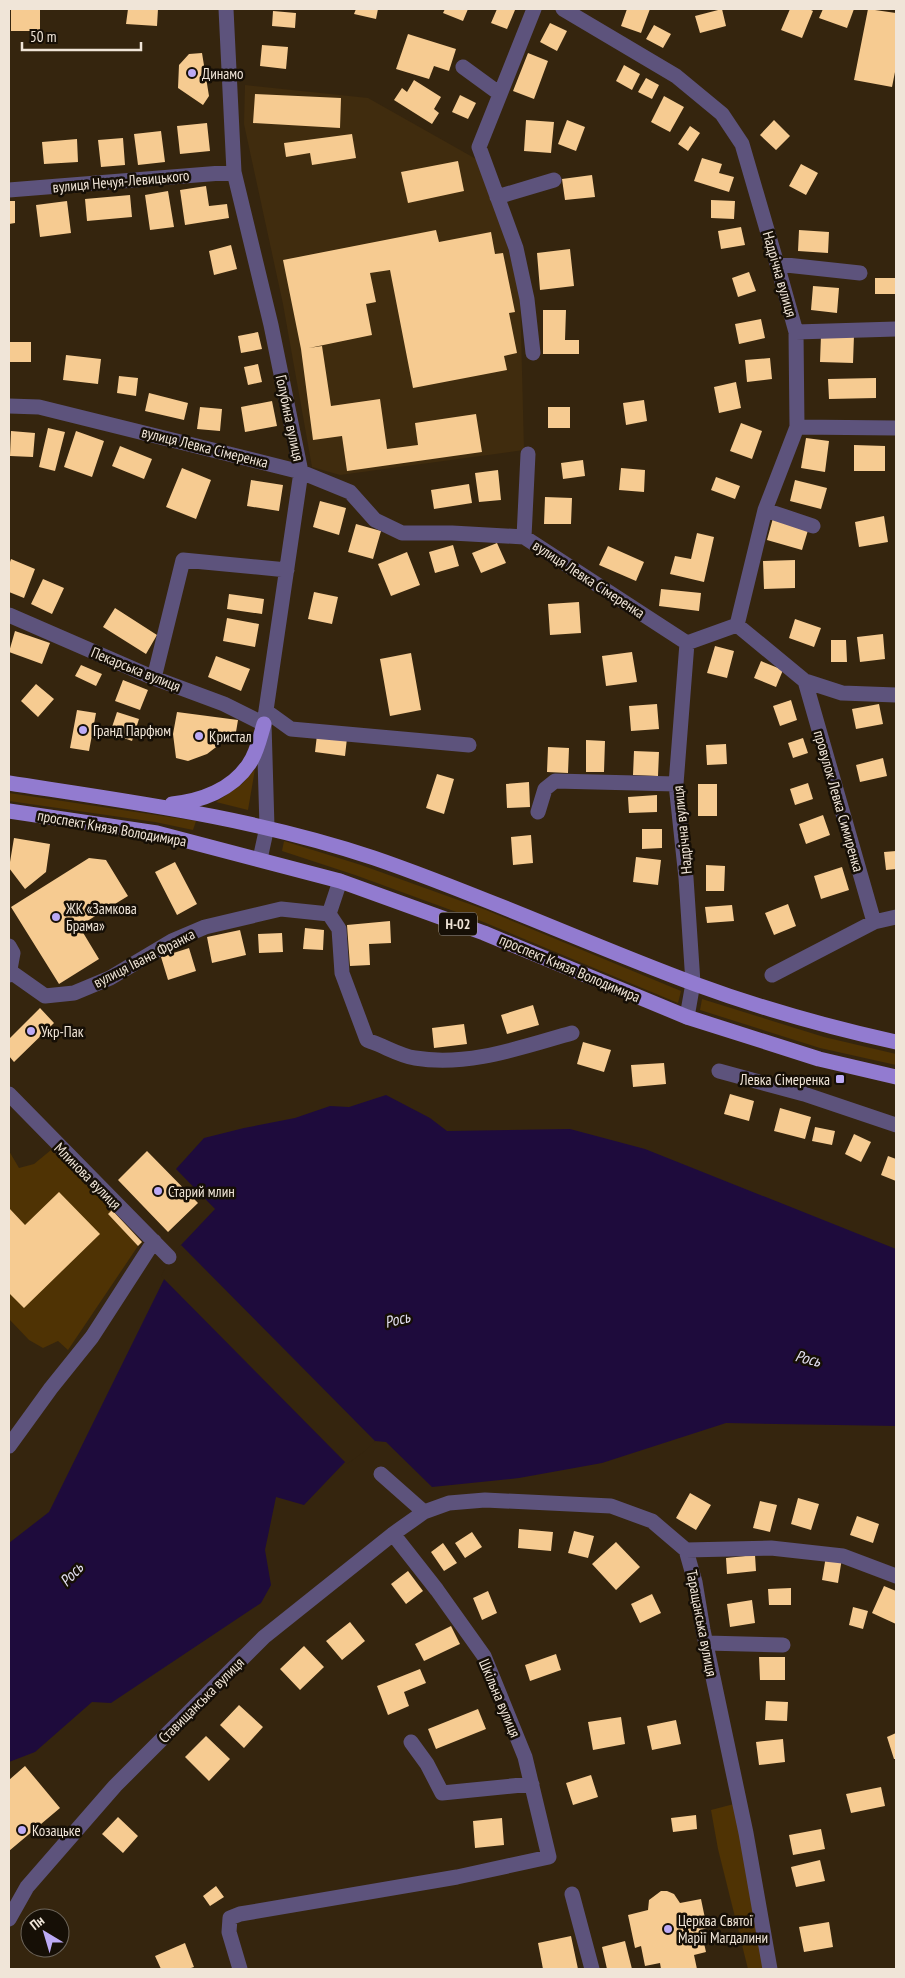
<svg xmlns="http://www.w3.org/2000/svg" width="905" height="1978" font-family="'PT Sans Narrow',sans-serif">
<rect width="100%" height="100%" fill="#35250e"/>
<path fill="#402c0e" d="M245,85L368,98L476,159L500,220L520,292L524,450L340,475L312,467L283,304L244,124Z"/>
<path fill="#4f3304" d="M255,769L248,810L216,802L242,784Z
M9,793L196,821L193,830L155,822L9,801Z
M284,841L361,865L486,910L681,991L678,1003L481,921L355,875L282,851Z
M702,999L824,1037L896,1054V1065L820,1048L700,1010Z
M51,1150L112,1210L108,1214L138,1246L68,1350L58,1341L43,1348L29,1340L9,1319V1151L19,1168L34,1164Z
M734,1804L765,1969H748L718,1849L711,1810Z"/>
<path fill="#1e0b3c" d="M386,1095L430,1118L447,1131L570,1129L645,1149L896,1249V1426L726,1423L602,1463L519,1478L432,1487L386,1442L375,1441L346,1461L304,1505L276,1497L265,1550L271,1585L261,1603L111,1703L92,1702L35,1752L9,1762V1543L49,1512L181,1245L215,1209L176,1169L204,1138L244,1128L295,1118L330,1106L349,1107Z"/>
<path fill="#35250e" d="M181,1245L375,1441L365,1451L347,1464L161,1276L175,1251Z"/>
<path fill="#f6cb91" d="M11,9H40V31H11Z
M128,9H158L157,26L126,24Z
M356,9H378L376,19L354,14Z
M445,9H468L463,21L443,13Z
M497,9L515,10L507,29L491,23Z
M627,9H650L641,33L621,26Z
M722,9L726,26L700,33L695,16Z
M790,9H809L813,11L802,38L781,30Z
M823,9H854L847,28L819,18Z
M868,9L896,13V67L892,87L854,80Z
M273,11L296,13L295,28L272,26Z
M550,23L567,31L557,51L540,42Z
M654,25L671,34L663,48L646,39Z
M408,34L456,49L449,71L434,66L429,79L396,69Z
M262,45L288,47L286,69L260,66Z
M202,53L209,96L203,105L178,88L179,65L189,54Z
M528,53L548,61L534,99L513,91Z
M624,65L640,74L632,90L616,81Z
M646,78L659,85L652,99L638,92Z
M414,80L441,97L434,109L439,113L432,124L394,100L402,88L407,92Z
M255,94L341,98L340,128L253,123Z
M460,95L476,103L468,119L452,112Z
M664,96L684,107L670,132L651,122Z
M526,120L554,122L551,153L524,151Z
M567,120L585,127L576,151L558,144Z
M774,120L790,136L776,150L760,135Z
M207,123L210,151L180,154L177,126Z
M690,126L700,133L688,151L678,144Z
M161,131L165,162L138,165L134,134Z
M352,134L356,158L312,165L310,153L286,157L284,143Z
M123,138L125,165L101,167L98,140Z
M77,139L78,162L44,164L42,142Z
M702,158L722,164L719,173L734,177L729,192L694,181Z
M458,161L464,191L408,203L401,172Z
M801,164L818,173L806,195L789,186Z
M592,175L595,197L565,200L562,179Z
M206,186L209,206L227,204L229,218L185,225L180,190Z
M168,191L174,227L150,230L145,195Z
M130,195L132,217L87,221L85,199Z
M711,200L735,201L734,219L711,218Z
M9,201H15V223L9,224Z
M67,201L71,233L40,237L36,205Z
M741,227L745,245L721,249L718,231Z
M436,230L439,242L491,232L495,254L503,253L515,312L509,313L517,353L504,356L507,370L413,388L390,270L370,273L376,302L366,304L372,335L309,348L322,346L331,406L380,399L387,449L418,445L415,423L476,414L482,452L347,471L342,436L313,440L301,349L283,260Z
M799,230L829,232L828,253L798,251Z
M231,245L237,269L214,275L209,251Z
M570,249L574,286L540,290L537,253Z
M749,272L756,291L738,297L732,278Z
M875,278H896V294H875Z
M813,286L839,288L837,313L811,310Z
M543,310H566L565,340H579V354H543Z
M761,319L765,338L739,344L735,324Z
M258,332L262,349L241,353L238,336Z
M821,335H854L853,363L820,362Z
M9,342H31V362H9Z
M66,355L101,359L98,384L63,380Z
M770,358L772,379L747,382L745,360Z
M258,364L262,382L248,385L244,367Z
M119,376L138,378L136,396L117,393Z
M876,378V398L829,399L828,379Z
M736,382L741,408L719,413L714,387Z
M149,393L188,403L184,420L145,411Z
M644,400L647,421L626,425L623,403Z
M272,401L277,426L245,432L241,407Z
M200,407L222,409L220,431L197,429Z
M548,407H570V428H548Z
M741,423L762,431L752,459L730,451Z
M48,428L65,432L55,471L39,467Z
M11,431L35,433L33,457L10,456Z
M76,431L104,441L92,477L64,467Z
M806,438L829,441L825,472L801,468Z
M854,445L885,446V471H854Z
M120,446L152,459L144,479L112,466Z
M583,460L585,476L563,479L561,463Z
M182,468L211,480L196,519L166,507Z
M621,468L645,470L644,492L619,490Z
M498,470L501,500L479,502L475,473Z
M716,477L740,486L735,499L711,490Z
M251,480L283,485L279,511L247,506Z
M795,480L827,488L821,509L790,501Z
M469,484L472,503L434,509L431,490Z
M545,497L572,498L571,524H544Z
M320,501L346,508L339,535L313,527Z
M884,516L888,542L859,547L855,522Z
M773,518L809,527L802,550L767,540Z
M356,524L381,531L373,559L348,552Z
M697,533L714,537L704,582L670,574L675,556L691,559Z
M497,543L506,563L481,573L472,553Z
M453,545L459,566L435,573L429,552Z
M608,546L644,562L636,581L599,565Z
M407,552L420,585L391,596L378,564Z
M11,559L35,569L24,598L9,592V565Z
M795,560V588L764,589L763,561Z
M43,579L64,588L52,614L31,604Z
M661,589L701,593L699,611L659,606Z
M314,592L338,597L332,624L308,619Z
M229,594L264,599L262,614L227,609Z
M579,602L581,633L550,635L548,604Z
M115,608L157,635L146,654L103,627Z
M227,618L259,624L255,647L223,641Z
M795,619L821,628L814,647L789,638Z
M15,631L50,643L42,664L9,652Z
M883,634L885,659L860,662L857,637Z
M831,640H846L847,662H831Z
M715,646L734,651L727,678L707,673Z
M632,652L637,682L606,686L602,656Z
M411,653L421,710L390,716L380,659Z
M216,656L250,669L241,691L208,677Z
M761,661L783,670L776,687L754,678Z
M81,665L102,674L96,686L75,676Z
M123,680L148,690L140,710L115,701Z
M36,684L54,699L38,717L21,701Z
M791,700L797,720L780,726L773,706Z
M657,704L659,729L631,731L629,706Z
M879,704L883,724L856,729L852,709Z
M77,710L96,713L89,751L70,748Z
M117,712L139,719L132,741L110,733Z
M177,712L238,720L236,732L207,754L188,761L176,758L173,734Z
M317,735L347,738L345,756L315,752Z
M803,738L808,753L793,758L788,743Z
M586,740L605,741L604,772H586Z
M726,744L727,764L707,765L706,745Z
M548,747L569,748L568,773L547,772Z
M634,751L659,752L658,776L633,775Z
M883,758L887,776L860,782L856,765Z
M437,774L454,779L444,814L426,808Z
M529,782L530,807L507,808L506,784Z
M808,783L813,799L795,805L790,789Z
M698,784H717V816H698Z
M657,795V812L629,813L628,797Z
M823,815L830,835L806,844L799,824Z
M642,829H662V848L642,849Z
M531,835L533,863L513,865L511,837Z
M14,838L50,844L46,872L25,889L9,868Z
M896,851V869L886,870L884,852Z
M636,857L661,860L658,885L633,882Z
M89,858L106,860L128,896L79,926L99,959L59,984L11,907Z
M175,862L197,904L177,915L155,872Z
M706,865L725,866L724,891H706Z
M842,867L849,890L821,899L814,876Z
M788,904L796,926L774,935L765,913Z
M732,905L734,921L707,923L705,907Z
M390,921L391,943L369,944L370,965L350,966L347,925Z
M305,928L324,930L323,950L303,949Z
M240,930L246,955L212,963L207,937Z
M282,933L283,952L259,953L258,934Z
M189,948L196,971L168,980L161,957Z
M533,1005L539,1025L507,1034L501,1015Z
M40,1008L54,1023L14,1062L9,1056V1039Z
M464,1024L467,1044L434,1048L432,1028Z
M583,1042L611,1050L604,1072L577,1064Z
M664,1063L666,1084L633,1087L631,1065Z
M730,1094L754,1101L749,1121L724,1114Z
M780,1108L811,1117L805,1139L774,1131Z
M815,1127L835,1131L832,1145L812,1141Z
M854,1134L871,1142L861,1162L845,1154Z
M147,1151L198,1203L168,1232L118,1180Z
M888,1156L896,1159V1181L881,1175Z
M59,1192L100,1234L24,1308L9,1293V1208L25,1225Z
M112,1210L142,1242L138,1246L108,1214Z
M690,1493L711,1505L696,1530L676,1518Z
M798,1498L819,1504L811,1530L791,1524Z
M760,1501L777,1505L770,1532L753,1528Z
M857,1516L879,1524L873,1543L850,1535Z
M519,1529L553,1532L551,1551L518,1548Z
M574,1531L594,1536L588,1558L568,1553Z
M472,1532L482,1547L465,1558L455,1543Z
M616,1542L640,1567L616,1590L592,1564Z
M443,1543L457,1563L444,1571L431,1552Z
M755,1555L756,1571L727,1574L726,1558Z
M826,1556L842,1558L838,1583L822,1580Z
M408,1571L423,1591L406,1604L391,1584Z
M884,1586L896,1591V1624L872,1613Z
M791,1588V1605H769L768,1589Z
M488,1591L497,1613L482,1620L473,1598Z
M652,1594L661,1613L640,1623L631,1604Z
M752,1600L755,1623L730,1627L727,1604Z
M853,1607L868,1611L863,1629L849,1625Z
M350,1622L365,1641L342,1660L326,1641Z
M451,1626L460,1644L424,1661L415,1644Z
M304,1646L324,1667L300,1690L280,1669Z
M556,1654L561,1670L530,1681L525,1665Z
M759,1657H785V1680H760Z
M420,1669L426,1683L404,1692L409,1706L388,1715L377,1686Z
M766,1701L788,1702L787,1721L765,1720Z
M239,1705L263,1727L244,1748L220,1725Z
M478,1709L486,1729L436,1749L428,1729Z
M621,1717L625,1744L593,1750L588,1722Z
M676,1720L681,1744L652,1750L647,1726Z
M896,1733V1759H894L887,1737Z
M206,1736L230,1759L209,1781L185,1757Z
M783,1739L785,1762L759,1765L756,1742Z
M25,1766L60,1808L9,1851V1780Z
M591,1775L598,1797L573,1805L566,1783Z
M881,1787L885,1806L851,1813L846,1794Z
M696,1815L697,1829L673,1832L671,1818Z
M118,1817L138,1836L123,1853L102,1834Z
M502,1818L504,1845L475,1848L473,1821Z
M821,1829L825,1849L793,1855L789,1835Z
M820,1860L825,1881L796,1887L791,1867Z
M216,1886L224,1897L210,1906L203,1896Z
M661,1891H667L674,1894L680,1903L701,1899L707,1928L701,1930L706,1952L694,1955L697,1969H661L660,1963L645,1966L641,1946L635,1948L628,1915L648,1910L649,1900Z
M829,1922L833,1947L804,1952L799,1927Z
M571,1936L578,1969H543L538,1943Z
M625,1941L632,1969H607L602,1947Z
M185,1943L194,1967L188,1969H161L155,1956Z"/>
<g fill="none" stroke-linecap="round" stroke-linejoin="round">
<path stroke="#5d537c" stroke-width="15" d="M226,9L234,172L271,325L301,472L264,724L267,827L260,859
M563,9L676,76L722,114L742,144L777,264L796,332L797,427L765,510L737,625
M463,67L500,94
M9,190L234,172
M497,197L554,180
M777,264L860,273
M796,332L896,329
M533,353L527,299L516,248L479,147L534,9
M9,406L39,407L301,472L350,492L375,520L402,533H452L524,537L687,643L737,625L805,681L842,693L896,695
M797,427L896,428
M765,510L813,526
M524,537L528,454
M9,615L154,678L224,704L264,724
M687,643L676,784L686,878L693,983L687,1017
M154,678L183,560L287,570
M805,681L874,922
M266,711L291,729L469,745
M538,812L545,789L555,781L676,784
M329,914L340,881
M9,946L13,953L9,975
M11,972L45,996L74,993L110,978L172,941L205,927L281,909L329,914L339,929L342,973L367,1040L372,1042C386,1047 401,1056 415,1058C468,1067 522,1047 572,1033
M772,975L874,922L896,917
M719,1071L804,1094L896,1125
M9,1094L169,1257
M9,1446L51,1388L92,1337L154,1241
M381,1474L424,1512
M686,1550L771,1548L843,1556L896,1576
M706,1643L783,1645
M411,1742L427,1764L442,1793L532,1784
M572,1894L592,1969
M9,1919L27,1887L115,1786L264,1637L393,1534L424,1512L449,1503L485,1500L611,1506L652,1521L686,1550L695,1582L703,1630L746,1833L770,1969
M240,1969L229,1932L230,1918L240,1914L457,1877L549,1857L525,1757L484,1656L437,1590L393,1534"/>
<path stroke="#927bd0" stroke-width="15" d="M9,783C132,802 255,818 374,858C482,895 587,944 695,984C760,1008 828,1027 896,1042
M172,804C201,801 232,790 249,764C257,753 260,737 264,724
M9,811L157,833L340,881L484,933L687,1017L819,1059L896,1077"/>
</g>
<g fill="#bcaaf5" stroke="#160f06" stroke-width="2">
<circle cx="192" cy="73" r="5"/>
<circle cx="83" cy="730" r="5"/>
<circle cx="199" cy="736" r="5"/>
<circle cx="56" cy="917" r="5"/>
<circle cx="31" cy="1031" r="5"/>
<rect x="835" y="1074" width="10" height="10" rx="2.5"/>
<circle cx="158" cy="1191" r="5"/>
<circle cx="22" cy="1830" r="5"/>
<circle cx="668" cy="1929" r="5"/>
</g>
<g text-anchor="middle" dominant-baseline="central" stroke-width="5" stroke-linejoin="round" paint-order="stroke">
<rect fill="#160f06" stroke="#afa599" stroke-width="1" x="439" y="912.5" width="38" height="23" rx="4"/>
<g font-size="14" font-weight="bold" fill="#f0e5d8">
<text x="458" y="924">Н-02</text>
</g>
<g font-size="15" fill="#f0e5d8" stroke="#160f06" text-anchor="start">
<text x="202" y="73">Динамо</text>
<text x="93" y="730">Гранд Парфюм</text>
<text x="209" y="736">Кристал</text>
<text x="66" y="908">ЖК «Замкова<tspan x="66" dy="17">Брама»</tspan></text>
<text x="41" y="1031">Укр-Пак</text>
<text x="830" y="1079" text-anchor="end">Левка Сімеренка</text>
<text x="168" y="1191">Старий млин</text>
<text x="32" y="1830">Козацьке</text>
<text x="678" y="1920">Церква Святої<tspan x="678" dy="17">Марії Магдалини</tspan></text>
</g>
<g font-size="15" fill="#f0e5d8" stroke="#160f06">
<text transform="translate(121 181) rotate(-5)">вулиця Нечуя-Левицького</text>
<text transform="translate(780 274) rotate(74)">Надрічна вулиця</text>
<text transform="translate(290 418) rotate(78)">Голубина вулиця</text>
<text transform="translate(205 447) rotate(14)">вулиця Левка Сімеренка</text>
<text transform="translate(589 579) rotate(33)">вулиця Левка Сімеренка</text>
<text transform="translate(136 669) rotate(22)">Пекарська вулиця</text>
<text transform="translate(839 801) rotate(74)">провулок Левка Симиренка</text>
<text transform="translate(112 828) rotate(10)">проспект Князя Володимира</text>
<text transform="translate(682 830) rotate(-96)">Надрічна вулиця</text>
<text transform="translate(144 958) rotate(-27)">вулиця Івана Франка</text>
<text transform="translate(570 968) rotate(23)">проспект Князя Володимира</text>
<text transform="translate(88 1176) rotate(45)">Млинова вулиця</text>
<text transform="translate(702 1623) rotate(79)">Таращанська вулиця</text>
<text transform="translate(500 1698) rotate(67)">Шкільна вулиця</text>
<text transform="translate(201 1700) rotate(-45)">Ставищанська вулиця</text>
</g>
<g font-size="16" font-style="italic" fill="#e4e1f2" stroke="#160f06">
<text transform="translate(397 1319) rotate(-14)">Рось</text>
<text transform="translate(808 1358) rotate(14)">Рось</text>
<text transform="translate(71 1574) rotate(-47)">Рось</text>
</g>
</g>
<rect width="905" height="1978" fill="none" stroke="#f0e5d8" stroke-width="20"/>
<g transform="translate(45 1933) rotate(322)"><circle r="24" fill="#160f06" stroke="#6d655a"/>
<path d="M0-4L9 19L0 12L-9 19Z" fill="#bcaaf5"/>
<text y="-8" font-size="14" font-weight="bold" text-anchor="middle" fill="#f0e5d8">Пн</text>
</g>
<path d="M22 42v8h119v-8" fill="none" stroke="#f0e5d8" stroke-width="2.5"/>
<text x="30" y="42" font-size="15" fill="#f0e5d8" stroke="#160f06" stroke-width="4" paint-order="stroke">50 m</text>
</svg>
